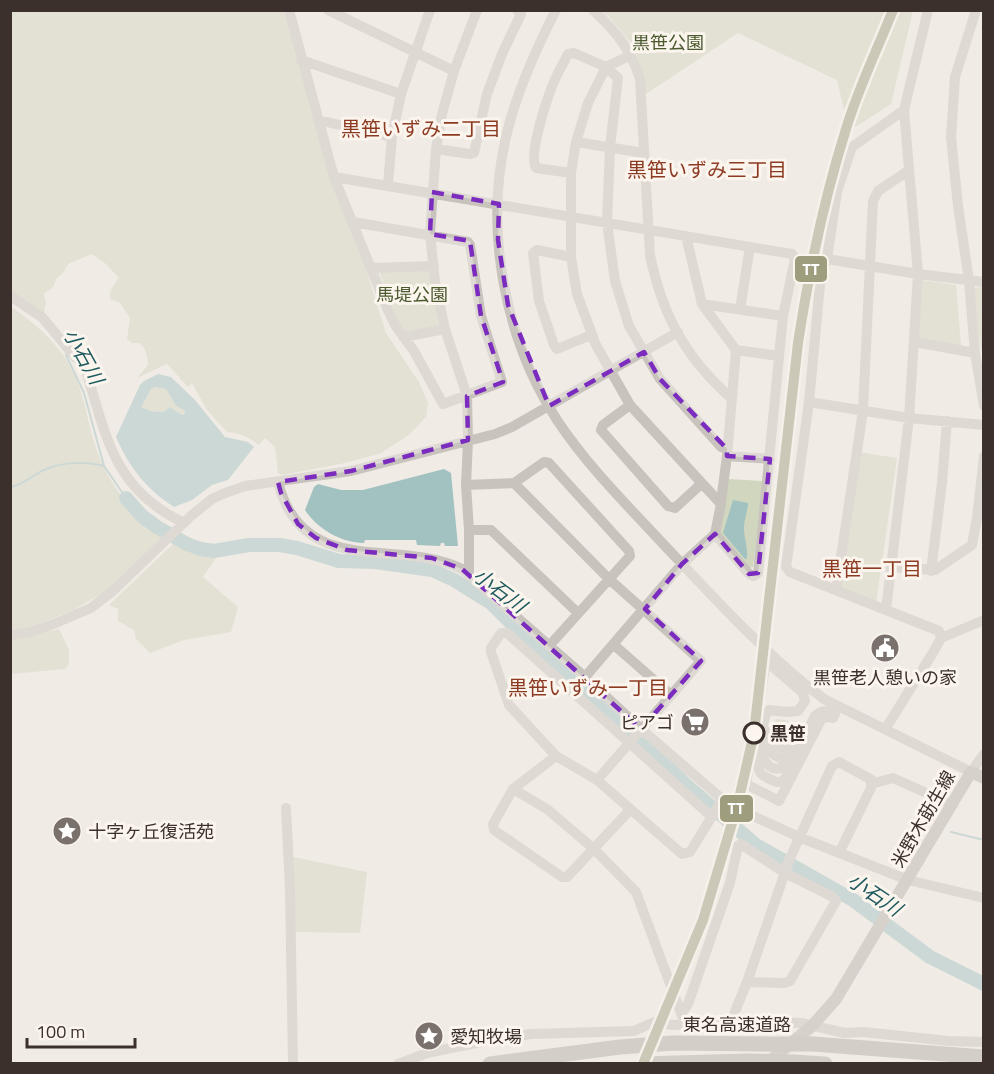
<svg xmlns="http://www.w3.org/2000/svg" width="994" height="1074" font-family="'Titillium Web','Noto Sans JP',sans-serif">
<rect width="100%" height="100%" fill="#f0ebe5"/>
<path fill="#d1d6bf" d="M10,11H285L386,333L419,382L428,403L426,417L409,435L379,454L345,463L282,475L278,473L275,447L265,438L259,445C248,437 240,433 227,432L207,410L192,383L188,387L167,364L137,378L148,365C147,356 147,349 139,343H132L127,339L130,318L120,303L110,299C109,290 114,284 119,278L106,264L92,254L68,264L63,273L57,278L53,287L44,294L46,303L43,316L11,294Z
M602,11H913L891,104L849,131L837,80L738,33L646,94L635,48L610,18Z
M431,268L439,326L402,332L380,274L382,270Z
M915,279L956,285L961,346L915,342Z
M983,287V349H981L972,288Z
M11,307C35,323 57,342 71,368C85,394 87,423 97,451C110,487 133,514 164,535L108,590L75,609L46,621L30,627L11,630Z
M154,387L166,389L176,406L184,410L185,414L182,415L170,407L163,412L150,411L140,407L151,389Z
M858,452L897,458L876,604L837,587Z
M728,479L763,481L753,567L748,568L718,534Z
M175,542L216,558L203,577L238,607L231,632L184,640L150,653L136,639L134,630L118,621V609L109,605Z
M59,629L69,650V664L65,669L11,674V639Z
M777,719L787,720L798,727L800,733L793,744L789,747L773,740C769,732 769,725 777,719Z
M293,857L367,872L360,933L295,932Z"/>
<path fill="#a1c2c1" fill-rule="evenodd" d="M158,374L171,377L195,400L225,437L248,442L254,447L228,480L212,485L192,500L174,507C146,489 129,467 116,437L140,385L144,381ZM154,387L166,389L176,406L184,410L185,414L182,415L170,407L163,412L150,411L141,407L151,389Z
M444,469L451,473L458,546H445L444,543H441L440,546L417,545L416,540H365L364,543C342,543 317,529 305,510L314,487L318,484L341,490H363Z
M733,500L748,503C748,511 744,519 744,528C744,539 748,547 747,558L745,559L723,533Z"/>
<g fill="none" stroke-linecap="round" stroke-linejoin="round">
<path stroke="#a1c2c1" stroke-width="2" d="M66,355L84,393L104,466L126,498
M10,487C23,485 33,475 44,470C61,462 86,461 104,466
M951,832L984,840"/>
<path stroke="#a1c2c1" stroke-width="14" d="M126,498L142,516L157,527L187,544L201,549L214,551L249,545H280L297,548L339,561L375,562L432,570L454,580L491,603L521,633L641,740L685,784L756,845L853,900L930,957L984,984"/>
<path stroke="#c9c3be" stroke-width="10" d="M289,10L334,177L387,308L395,325L414,351L443,404L502,382L481,316L470,245L468,242L353,222
M328,10L454,71
M556,10C535,51 516,93 506,137C484,231 505,340 557,420C588,467 629,507 667,548C716,600 766,655 824,699L971,772L984,754
M593,10C616,31 631,50 640,79L650,255C662,315 686,358 731,398
M976,10L955,77L951,137L958,206L969,281L975,353L984,406
M631,55L606,67L588,103L576,142L571,173V257L577,294L596,345L630,405L721,504
M301,60L401,94
M318,120L392,137
M576,142L644,153
M436,149L470,154L474,153L487,94L502,54L521,14L517,10
M571,173L536,168C528,155 547,99 553,84C557,74 563,64 568,54L574,53L606,67L618,78L610,147L607,223L615,281L629,326L660,379L721,447L727,449
M334,177L792,254L795,259L783,316L758,573L754,576L749,574L715,534
M388,185L392,137L401,94L430,10
M686,236L702,304L736,350L779,356
M571,257L537,250L533,253L539,301L554,345L557,349L591,335
M827,259L918,274L984,282
M371,268L434,266
M10,296L42,317L75,357L84,364C106,433 111,488 184,523
M702,304L783,316
M740,309L750,247
M403,337L445,329
M915,342L975,353
M809,402L909,418L984,425
M630,405L603,425L601,430L668,506L675,508L701,484
M727,456L770,459
M278,482C303,580 396,537 462,569L585,677L641,729L729,805L799,837L908,880L984,898
M514,483L609,579L701,661L597,780
M466,485L514,483L544,462L549,463L629,551L630,556L549,646
M469,530H491L578,613
M892,567L935,570L972,545L977,518L984,456
M931,571L942,483L947,421
M469,574V530L466,485L468,440L467,396L445,329L435,282L430,234L436,149L442,114L454,71L477,10
M836,590L863,411L873,201L878,191L908,171
M886,610L909,418L918,274L904,110L928,10
M10,635L30,632L51,625L91,608L114,590L192,515L212,499L225,493L245,486L351,471L495,434L512,427L678,332
M941,638L984,620
M613,644L671,695
M766,661L803,693L805,701L798,711L787,712L769,710L766,714C762,730 752,755 760,772C762,776 768,778 772,780C778,783 780,783 785,779L815,716C822,710 827,710 835,714L833,718L829,717L822,718L779,801L746,784Z
M585,677L682,564L715,534L720,509L727,456L736,350
M886,728L934,651L941,638L939,631L790,572L786,567L809,402L821,274L827,259L837,192L852,147L904,110
M766,731L769,742L790,751L798,744
M764,740C765,749 775,758 785,759C789,759 792,758 795,758
M762,751L764,760C772,772 780,770 790,763
M556,756L513,789L493,824L494,830L562,877H567L630,810
M871,784L893,778L953,805
M513,789L547,809L594,849L636,892L682,1016
M286,808L290,889L293,1064
M712,817L507,633H501L491,648V652L509,705L556,756L597,780L682,854L690,852L722,800
M682,1013L688,1004L730,883L738,846L741,844L785,873L833,897L836,901L790,981L784,983L747,982
M730,1024L747,982L790,858L832,766L839,762L872,780L871,788L839,853
M398,1064L427,1053L495,1039L531,1034L634,1031L654,1022L672,1025L771,1022L801,1023L845,1033L863,1032L949,1041L984,1042"/>
<path stroke="#b8b1ad" stroke-width="12" d="M766,1064L812,1026L836,999L971,772L984,778"/>
<path stroke="#afaaa4" stroke-width="15" d="M813,1044L984,1057
M792,1062L825,1064
M490,1064L620,1047L673,1043L766,1044
M643,1064L747,1061"/>
<path stroke="#afaaa4" stroke-width="15" d="M766,1044H813
M747,1061L792,1062"/>
<g stroke="#fbf5ee" stroke-width="15">
<path id="rail-1" d="M643,1064L703,920L738,803L754,733L798,343C809,271 824,199 846,129C858,89 877,50 893,10"/>
</g>
<use href="#rail-1" stroke="#9e9d7e" stroke-width="10"/>
</g>
<path d="M0 0H994V1074H0ZM432,192L499,204L498,240L508,305L549,406L644,352L660,379L727,449V456L770,459L758,573L749,574L715,534L682,564L645,609L701,661L641,729L462,569L432,558L347,550L316,538L298,524L281,493L278,482L351,471L468,440L467,396L503,382L481,316L470,241L430,234Z" fill="#f0ebe5" fill-opacity=".55" fill-rule="evenodd"/>
<path fill="none" stroke="#7b2cbf" stroke-width="4.5" stroke-dasharray="12 8" stroke-linejoin="round" d="M432,192L499,204L498,240L508,305L549,406L644,352L660,379L727,449V456L770,459L758,573L749,574L715,534L682,564L645,609L701,661L641,729L462,569L432,558L347,550L316,538L298,524L281,493L278,482L351,471L468,440L467,396L503,382L481,316L470,241L430,234Z"/>
<defs>
<g id="civic-disc" transform="scale(1.5)"><circle r="9.5" fill="#7a716c" stroke="#fbf5ee"/><path d="M-.6-6.5H3V-4.5H.6V-3L4-1V1h2V6H-6V1h2V-1L-.6-3ZM-1.2 2.5V6h2.4V2.5Z" fill="#fff"/></g>
<g id="supermarket-disc" transform="scale(1.5)"><circle r="9.5" fill="#7a716c" stroke="#fbf5ee"/><path d="M-6-5.5h2.5l.6 2H6L4.5 2H-2.5L-4.4-4H-6ZM-1.5 3.2a1.3 1.3 0 1 0 .1 0ZM3 3.2a1.3 1.3 0 1 0 .1 0Z" fill="#fff"/></g>
<g id="sight-disc" transform="scale(1.5)"><circle r="9.5" fill="#7a716c" stroke="#fbf5ee"/><path d="M0-6L1.8-2.2L6-1.7L2.9 1.2L3.7 5.4L0 3.3L-3.7 5.4L-2.9 1.2L-6-1.7L-1.8-2.2Z" fill="#fff"/></g>
</defs>
<g fill-rule="evenodd">
<use href="#civic-disc" x="885" y="648"/>
<use href="#supermarket-disc" x="695" y="722"/>
<use href="#sight-disc" x="67" y="831"/>
<use href="#sight-disc" x="429" y="1036"/>
</g>
<circle fill="#fbf5ee" stroke="#3b302b" stroke-width="3" cx="754" cy="733" r="10"/>
<g text-anchor="middle" dominant-baseline="central" stroke-width="6" stroke-linejoin="round" paint-order="stroke">
<g font-size="18" fill="#4a5a2e" stroke="#fbf5ee">
<text x="668" y="42">黒笹公園</text>
<text x="412" y="294">馬堤公園</text>
</g>
<g font-size="18" fill="#3b302b" stroke="#fbf5ee" text-anchor="start">
<text x="885" y="677" text-anchor="middle">黒笹老人憩いの家</text>
<text x="674" y="722" text-anchor="end">ピアゴ</text>
<text x="88" y="831">十字ヶ丘復活苑</text>
<text x="450" y="1036">愛知牧場</text>
</g>
<g font-size="18" font-weight="bold" fill="#3b302b" stroke="#fbf5ee" text-anchor="start">
<text x="770" y="733">黒笹</text>
</g>
<g font-size="18" fill="#3b302b" stroke="#fbf5ee">
<text transform="translate(923 819) rotate(-60)">米野木莇生線</text>
<text x="737" y="1024">東名高速道路</text>
</g>
<g font-size="20" fill="#8c3b22" stroke="#fbf5ee">
<text x="421" y="128">黒笹いずみ二丁目</text>
<text x="707" y="169">黒笹いずみ三丁目</text>
<text x="872" y="568">黒笹一丁目</text>
<text x="588" y="687">黒笹いずみ一丁目</text>
</g>
<g font-size="20" font-style="italic" fill="#1f5a5e" stroke="#fbf5ee">
<text transform="translate(84 356) rotate(61)">小石川</text>
<text transform="translate(500 590) rotate(37)">小石川</text>
<text transform="translate(875 894) rotate(34)">小石川</text>
</g>
</g>
<g stroke="#fbf5ee" stroke-width="2">
<rect x="794" y="255" width="34" height="28" rx="6" fill="#9e9d7e"/>
<rect x="719" y="794" width="35" height="29" rx="6" fill="#9e9d7e"/>
</g>
<g font-size="16" text-anchor="middle" font-weight="bold" fill="#fff">
<text x="811" y="275">TT</text>
<text x="736" y="814">TT</text>
</g>
<rect width="994" height="1074" fill="none" stroke="#3b302b" stroke-width="24"/>
<path d="M27 1038v9h108v-9" fill="none" stroke="#3b302b" stroke-width="3"/>
<text x="36" y="1038" font-size="18" fill="#3b302b" stroke="#fbf5ee" stroke-width="4.5" paint-order="stroke">100 m</text>
</svg>
